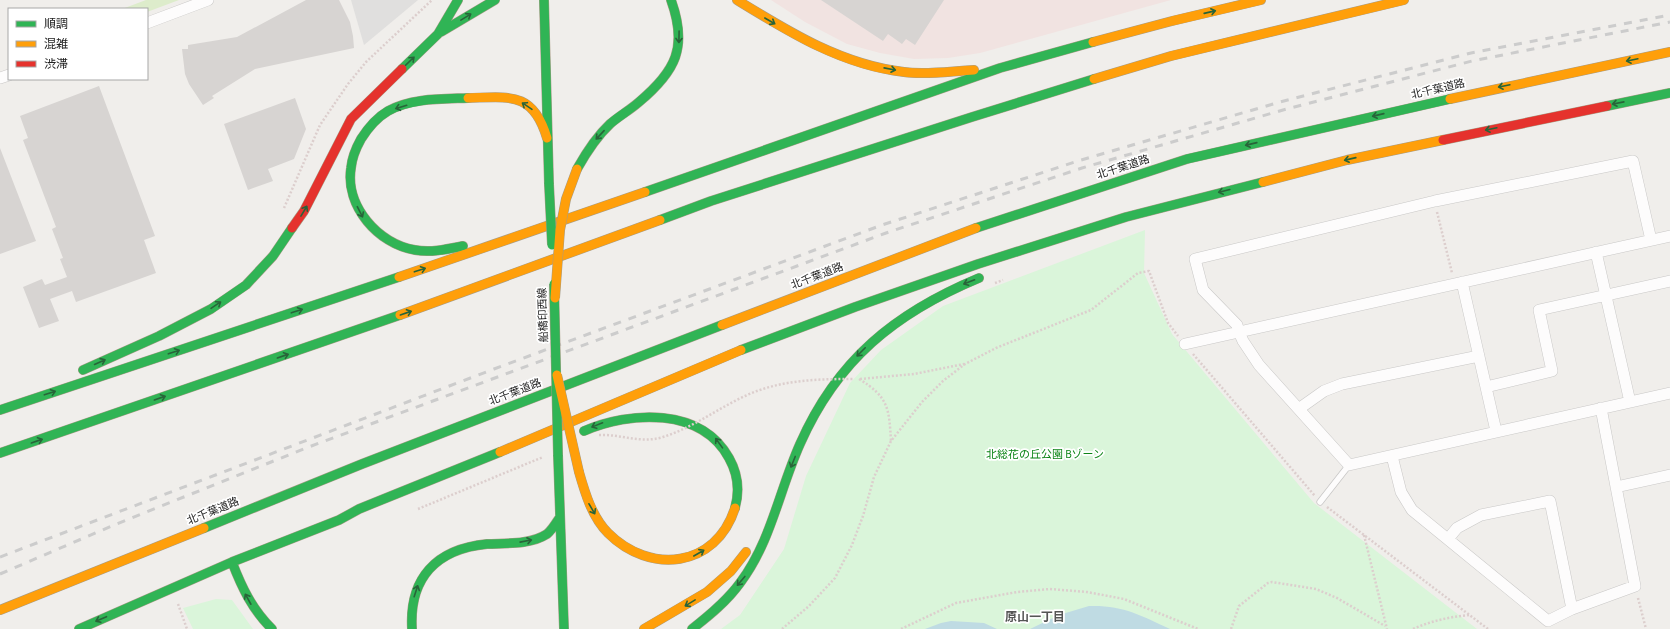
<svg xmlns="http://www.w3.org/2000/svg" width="1670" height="629" font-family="'Source Sans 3','Noto Sans JP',sans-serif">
<rect width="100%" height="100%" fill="#f0eeeb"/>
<path fill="#f1e3e1" d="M771,0H1171L980,53L948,58L914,59L880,53L847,44L805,22Z"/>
<path fill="#ddeccb" d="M146,0H179L147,12V9H122Z"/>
<path fill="#daf5da" d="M1145,230L1144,273L1172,334L1314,503L1477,629H721L740,615L784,549L806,476L850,383L881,350L943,306Z
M216,599L232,600L253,629H193L183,608Z"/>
<path fill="#e0dfde" d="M351,0H418L364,45Z"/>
<path fill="#bfdbe3" d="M1089,606C1123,605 1140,615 1170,629H1030L1059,615Z
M951,621L984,623L997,629H925L941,623Z"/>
<path fill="#d7d4d2" d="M306,0H339L350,22L353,36L354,48L255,69L212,96L214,98L203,105L189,84L185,74L182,49H188V45L237,37Z
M821,0H944L915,45L906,39L902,44L888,34L883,41Z
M99,86L155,236L144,240L156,273L76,302L72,291L50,299L59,321L39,328L23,287L42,279L45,285L67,277L60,259L63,258L52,229L56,227L23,140L28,138L20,116Z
M295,98L306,129L294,159L268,169L273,181L248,190L224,124Z
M0,148L36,241L0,254Z"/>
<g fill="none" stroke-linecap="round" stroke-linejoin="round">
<g stroke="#c9c8c7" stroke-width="7">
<path id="lane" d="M1320,502L1349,465"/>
</g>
<g stroke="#c9c8c7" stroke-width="12">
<path id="street" d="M147,23L208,0
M0,78L9,75
M1651,240L1633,161L1435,201L1195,259L1203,290L1237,325L1239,332L1670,236
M1596,252L1630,402
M1462,282L1496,431
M1185,344L1239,332L1243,341L1259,365L1349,465L1670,393
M1486,387L1552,371L1539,310L1670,281
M1300,408L1324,391L1342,384L1479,356
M1392,456L1401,492L1412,510L1548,621L1572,609L1635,586L1601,408
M1616,487L1670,475
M1448,539L1457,528L1481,515L1550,501L1572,609"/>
</g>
<g stroke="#a79c86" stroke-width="10">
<path id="fast" d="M544,0L549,184
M441,32L495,0
M402,69L438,34L458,0
M1607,106L1670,93
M577,169C586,153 596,137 610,124C619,116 630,110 639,102C676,71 688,47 671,0
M645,192L1000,68L1093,42
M660,220L711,201L972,117L1094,79
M976,228L1187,159L1450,99
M463,246C448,249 431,253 415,250C378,244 345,206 351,168C352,157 356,148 361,139C368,128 376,118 388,111C411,98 442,99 468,98
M741,350L855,307L978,264L1126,217L1263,182
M83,370L159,336L211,309L246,285L273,256L292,228
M0,410L399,277
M584,431C630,411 701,407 729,458C738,474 740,490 735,508
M0,453L400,315
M558,455L564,629
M204,528L362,464L722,325
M232,562C242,588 252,609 272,629
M79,629L232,562L339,520L359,509L500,452
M412,629C409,578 436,549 487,544C506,543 530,545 547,534C552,530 556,523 560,517
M692,629C710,615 727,601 740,583C771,542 779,491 800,444C837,360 895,313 979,278"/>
</g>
<g stroke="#a79c86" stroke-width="10">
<path id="slow" d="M737,0C789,32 842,65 904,72C927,75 951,71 974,70
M1093,42L1172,21L1261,0
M1094,79L1171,56L1404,0
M468,98C509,97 533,91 547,138
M1450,99L1670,52
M1263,182L1347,160L1443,140
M399,277L645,192
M400,315L660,220
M722,325L976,228
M500,452L741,350
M579,472C585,493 592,517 608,533C650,575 716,568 735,508
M0,610L204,528
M644,629L707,592L731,571L746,552"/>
</g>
<g stroke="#a79c86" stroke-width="10">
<path id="jam" d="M1443,140L1607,106
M292,228L304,211L351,119L402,69"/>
</g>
<path stroke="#dccecd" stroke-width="2.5" stroke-dasharray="2 2" stroke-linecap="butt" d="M284,208L320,125L348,84L366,62L432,0
M1437,212L1452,273
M995,283L1003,280
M1193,354L1315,496
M859,379C889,397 889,409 891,441
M860,379L914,374L964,364
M1327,507L1488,629
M418,509L543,457
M1364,535L1387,629
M1638,598L1646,629
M178,604L187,629
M782,629L809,606L835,578L852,545L863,516L874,477L891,441L922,402L943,381L965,364L996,348L1091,310L1138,273L1149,271L1168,323L1178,336
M901,629L956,603L1017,592L1050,589L1087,592L1124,599L1198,629
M1231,629L1239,606L1268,583L1272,582L1316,589L1337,598L1385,626
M1413,629C1431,621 1449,617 1469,615"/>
<use href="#lane" stroke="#fdfcfc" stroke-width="5.5"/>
<use href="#street" stroke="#fdfcfc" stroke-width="11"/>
<use href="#fast" stroke="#30b455" stroke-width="9"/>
<use href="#slow" stroke="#ff9f0a" stroke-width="9"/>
<use href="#jam" stroke="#e5322d" stroke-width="9"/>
<path stroke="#ccc" stroke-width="3" stroke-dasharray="8 8" stroke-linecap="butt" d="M0,557L494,369L882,225L1081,160L1280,102L1471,53L1670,15
M0,574L114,525L306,448L886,233L1082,168L1283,110L1472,61L1670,22"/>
<g stroke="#a79c86" stroke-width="10" stroke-linecap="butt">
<path id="fast-bridge" d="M549,184L552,245
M554,284L558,455"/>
</g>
<g stroke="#a79c86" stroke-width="10" stroke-linecap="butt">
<path id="slow-bridge" d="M555,298L560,230L566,199L577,169
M557,375L579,472"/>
</g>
<path stroke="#dccecd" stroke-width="2.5" stroke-dasharray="2 2" stroke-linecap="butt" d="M599,435C621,434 641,444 663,437C692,428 717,409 745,396C779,380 816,379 853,379"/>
<use href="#fast-bridge" stroke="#30b455" stroke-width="9"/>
<use href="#slow-bridge" stroke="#ff9f0a" stroke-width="9"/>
</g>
<defs><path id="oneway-shaft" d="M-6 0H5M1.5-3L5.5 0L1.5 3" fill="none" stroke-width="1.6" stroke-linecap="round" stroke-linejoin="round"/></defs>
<g stroke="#286439">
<use href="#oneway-shaft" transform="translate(1210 12) rotate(-13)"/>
<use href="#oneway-shaft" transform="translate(466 17) rotate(-31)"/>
<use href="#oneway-shaft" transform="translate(770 21) rotate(30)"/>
<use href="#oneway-shaft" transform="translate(679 37) rotate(91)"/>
<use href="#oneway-shaft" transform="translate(1632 60) rotate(168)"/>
<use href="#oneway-shaft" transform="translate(410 61) rotate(-44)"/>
<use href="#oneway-shaft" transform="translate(890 69) rotate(11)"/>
<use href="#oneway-shaft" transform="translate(1504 86) rotate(168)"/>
<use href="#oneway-shaft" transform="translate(1618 103) rotate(169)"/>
<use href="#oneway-shaft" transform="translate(527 106) rotate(-146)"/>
<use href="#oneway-shaft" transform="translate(401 107) rotate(163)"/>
<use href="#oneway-shaft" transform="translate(1378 115) rotate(167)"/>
<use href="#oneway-shaft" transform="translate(1491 129) rotate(168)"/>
<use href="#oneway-shaft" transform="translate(600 135) rotate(133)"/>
<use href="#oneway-shaft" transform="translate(1251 144) rotate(167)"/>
<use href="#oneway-shaft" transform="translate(1350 159) rotate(167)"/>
<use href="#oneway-shaft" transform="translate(1224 191) rotate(166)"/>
<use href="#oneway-shaft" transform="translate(304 211) rotate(-59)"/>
<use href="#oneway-shaft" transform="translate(360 212) rotate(63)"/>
<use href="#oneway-shaft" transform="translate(420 270) rotate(-18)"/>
<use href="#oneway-shaft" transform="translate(969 282) rotate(159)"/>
<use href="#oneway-shaft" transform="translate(216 305) rotate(-34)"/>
<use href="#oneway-shaft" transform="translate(297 311) rotate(-18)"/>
<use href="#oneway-shaft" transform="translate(406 313) rotate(-19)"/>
<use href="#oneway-shaft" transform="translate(174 352) rotate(-18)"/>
<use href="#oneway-shaft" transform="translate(861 352) rotate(135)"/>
<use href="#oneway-shaft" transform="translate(283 356) rotate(-19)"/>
<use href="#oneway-shaft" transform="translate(100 362) rotate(-24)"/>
<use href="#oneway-shaft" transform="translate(50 393) rotate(-18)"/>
<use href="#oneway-shaft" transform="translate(160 398) rotate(-19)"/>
<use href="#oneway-shaft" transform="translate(597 425) rotate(158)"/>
<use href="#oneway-shaft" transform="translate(37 441) rotate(-19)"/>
<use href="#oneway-shaft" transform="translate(719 443) rotate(-126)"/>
<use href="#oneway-shaft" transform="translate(793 462) rotate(112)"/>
<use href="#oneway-shaft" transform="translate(592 509) rotate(60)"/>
<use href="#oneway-shaft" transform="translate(526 541) rotate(-11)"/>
<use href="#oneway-shaft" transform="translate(699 553) rotate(-30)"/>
<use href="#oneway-shaft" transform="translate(741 581) rotate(130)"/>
<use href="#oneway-shaft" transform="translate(416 591) rotate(-72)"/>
<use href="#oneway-shaft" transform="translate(248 599) rotate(-119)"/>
<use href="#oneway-shaft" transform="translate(690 603) rotate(149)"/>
<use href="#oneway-shaft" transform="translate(101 619) rotate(157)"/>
</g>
<g text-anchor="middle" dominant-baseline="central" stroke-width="3.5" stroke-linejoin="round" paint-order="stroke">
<g font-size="11" fill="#222" stroke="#fff">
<text transform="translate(1438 89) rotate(-13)">北千葉道路</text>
<text transform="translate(1123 167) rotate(-18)">北千葉道路</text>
<text transform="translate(817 276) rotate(-21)">北千葉道路</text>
<text transform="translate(543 315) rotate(-92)">船橋印西線</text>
<text transform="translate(515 392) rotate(-21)">北千葉道路</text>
<text transform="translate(213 511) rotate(-22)">北千葉道路</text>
</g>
<g font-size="11" fill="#0c8416" stroke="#fff">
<text x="1045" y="454">北総花の丘公園 Bゾーン</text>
</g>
<g font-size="12" font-weight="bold" fill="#555" stroke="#fff">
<text x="1035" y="617">原山一丁目</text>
</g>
</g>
<rect x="8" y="8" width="140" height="72" fill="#ffffff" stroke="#a7a7a7"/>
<rect x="16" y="21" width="20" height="6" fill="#30b455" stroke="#a7a7a7"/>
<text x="44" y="28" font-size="12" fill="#222222">順調</text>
<rect x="16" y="41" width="20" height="6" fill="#ff9f0a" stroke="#a7a7a7"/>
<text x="44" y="48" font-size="12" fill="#222222">混雑</text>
<rect x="16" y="61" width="20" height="6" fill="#e5322d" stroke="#a7a7a7"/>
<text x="44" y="68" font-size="12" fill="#222222">渋滞</text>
</svg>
